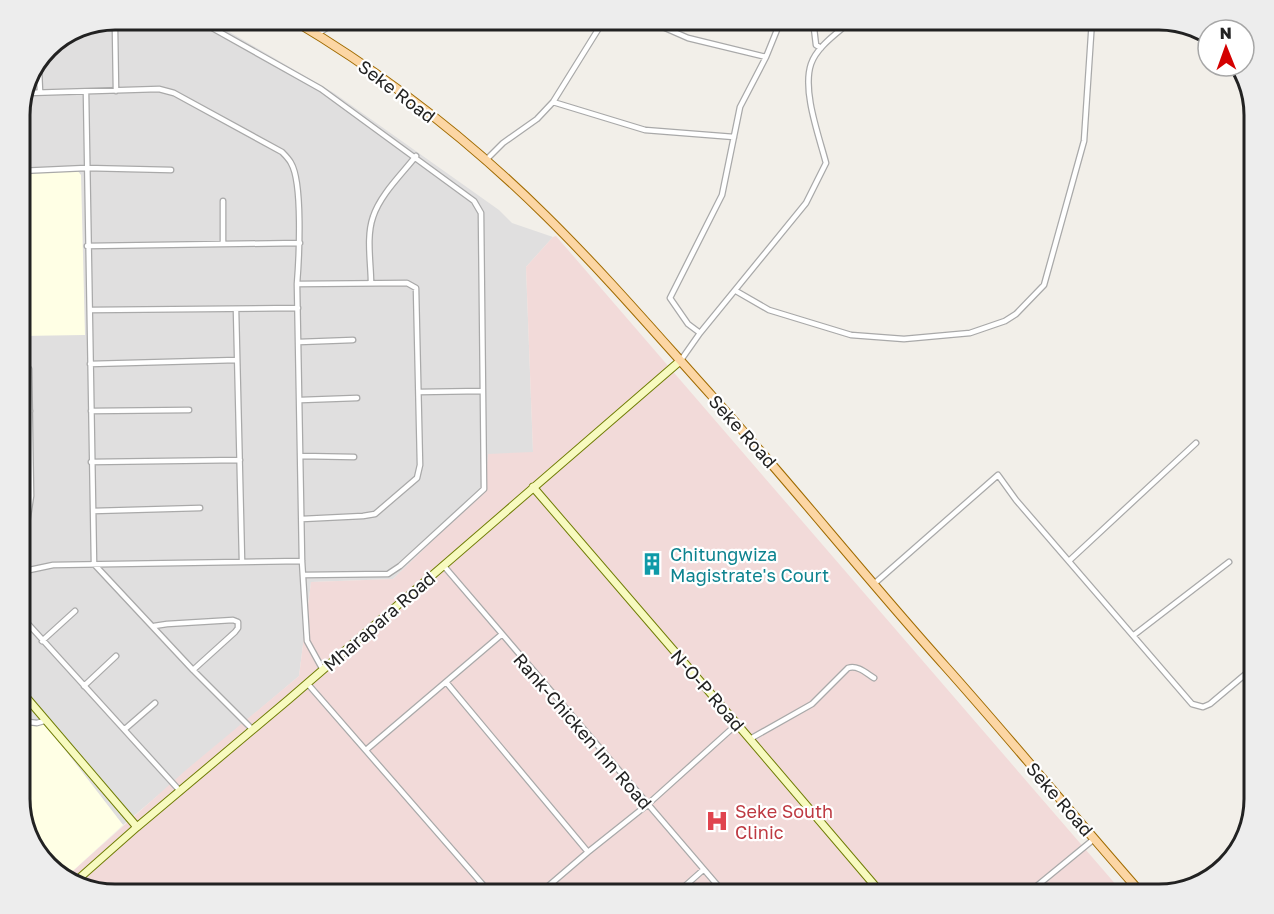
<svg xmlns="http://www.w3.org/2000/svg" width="1274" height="914" font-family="'Golos Text',sans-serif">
<rect width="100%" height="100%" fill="#f2efe9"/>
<path fill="#e0dfdf" d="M115,20H209L334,93L499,210L512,223L553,237L526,267L533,452L485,490L393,579L311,582L299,676L123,825L45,724L20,720V109L52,44Z"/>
<path fill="#f2dad9" d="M556,236L1124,894H115L65,878L186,770L299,676L311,582L393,579L485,490L488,454L533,452L526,267L553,237Z"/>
<path fill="#ffffe5" d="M77,170L81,175L85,335L20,336V173Z
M20,720L45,724L123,825L65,878L57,875L32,846L20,805Z"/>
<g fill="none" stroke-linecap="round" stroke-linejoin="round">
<g stroke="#a9a9a9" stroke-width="7">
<path id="street" d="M198,20L321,89L474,201L481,213L484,489L400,566L388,574L303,575
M637,20L656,24L688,38L766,57
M813,20L816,45L821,48
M317,34L339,20
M39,69L40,92
M116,91L115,28L117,20
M86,92L94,564L193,670L252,729
M28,93L159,89L174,93L282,152C285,155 289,159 291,163C303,183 299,259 297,284L302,561L307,641L323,670
M553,102L645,130L734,137
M485,161L503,143L537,119L553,102L604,20
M20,171L86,168L171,170
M223,244V201
M87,246L300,243
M371,283C371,263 366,237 373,217C380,195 401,175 416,156
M297,284L407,283L416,288L420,465L417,478L375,514L363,516L302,519
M736,291L769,310L851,335L904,339L970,333L1005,321L1016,314L1044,285L1084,141L1092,20
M236,309L242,561
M90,310L298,308
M700,333L688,324L670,298L722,195L740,107L766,57L781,20
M299,342L353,340
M681,360L700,333L806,203L826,163C819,136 802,91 811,64C817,46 839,32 852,20
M90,364L237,360
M419,392L483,391
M301,400L357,398
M20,411H30
M91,411L189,410
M301,456L354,457
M91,462L240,460
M93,511L200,508
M20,555L23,551L31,496L29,369L25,364H20
M1070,560L1196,443
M443,565L725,894
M20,572L53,565L302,561
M875,583L998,475L1016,500L1192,704L1203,707L1210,704L1254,667
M1247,601H1254
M20,615L180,791
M154,626L167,624L233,620L238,622V628L235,632L193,670
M1134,635L1229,562
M42,641L75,611
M446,682L588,852
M307,683L491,894
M84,686L116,656
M20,721L37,723L44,721
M125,729L155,703
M750,739L812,704L848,668C858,665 866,673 874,678
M366,750L501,635
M539,894L588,852L647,805L737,724
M676,894L703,870
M1027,894L1094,839"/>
</g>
<g stroke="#707d05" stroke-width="9">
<path id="secondary" d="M533,487L737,724L882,894
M20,690L137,827
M76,881L137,827L288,700L680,361"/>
</g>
<g stroke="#a06b00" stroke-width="10">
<path id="primary" d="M293,20C384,74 470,141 545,215C604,273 657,335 712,396C792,485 866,578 945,666C1012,741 1076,819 1142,894"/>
</g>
<use href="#street" stroke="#fff" stroke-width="4.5"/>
<use href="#secondary" stroke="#f7fabf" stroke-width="7"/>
<use href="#primary" stroke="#fcd6a4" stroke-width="8"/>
</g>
<defs>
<g id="building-bare" transform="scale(1.8)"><path d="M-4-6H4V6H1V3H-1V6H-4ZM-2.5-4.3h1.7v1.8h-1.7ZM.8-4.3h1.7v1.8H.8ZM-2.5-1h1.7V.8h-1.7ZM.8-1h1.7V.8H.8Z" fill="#0f9aa8" stroke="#fff" stroke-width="2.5" paint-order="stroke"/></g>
<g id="hospital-bare" transform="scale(1.8)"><path d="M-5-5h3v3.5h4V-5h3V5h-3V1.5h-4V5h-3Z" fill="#e0444e" stroke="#fff" stroke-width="2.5" paint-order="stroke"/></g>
</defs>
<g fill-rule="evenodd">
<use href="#building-bare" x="652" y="564"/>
<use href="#hospital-bare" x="717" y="821"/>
</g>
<g text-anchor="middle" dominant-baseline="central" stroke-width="4.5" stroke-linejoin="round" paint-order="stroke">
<g font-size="18" fill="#222" stroke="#fff">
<text transform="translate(397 91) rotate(37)">Seke Road</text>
<text transform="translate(743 431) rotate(48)">Seke Road</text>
<text transform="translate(379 621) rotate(-41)">Mharapara Road</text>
<text transform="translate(708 690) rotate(49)">N-O-P Road</text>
<text transform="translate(583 731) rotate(49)">Rank-Chicken Inn Road</text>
<text transform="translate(1060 799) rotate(49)">Seke Road</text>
</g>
<g font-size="18" fill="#0d838f" stroke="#fff" text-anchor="start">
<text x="670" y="554">Chitungwiza<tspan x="670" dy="21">Magistrate's Court</tspan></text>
</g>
<g font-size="18" fill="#be3a42" stroke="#fff" text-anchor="start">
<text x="735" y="811">Seke South<tspan x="735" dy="21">Clinic</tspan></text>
</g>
</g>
<path d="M0 0H1274V914H0ZM115 30H1159A85 85 0 0 1 1244 115V799A85 85 0 0 1 1159 884H115A85 85 0 0 1 30 799V115A85 85 0 0 1 115 30Z" fill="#ededed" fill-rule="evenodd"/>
<path fill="none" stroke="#222" stroke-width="3" d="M115 30H1159A85 85 0 0 1 1244 115V799A85 85 0 0 1 1159 884H115A85 85 0 0 1 30 799V115A85 85 0 0 1 115 30Z"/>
<g transform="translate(1226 48) rotate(359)"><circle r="28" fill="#ffffff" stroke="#a7a7a7" stroke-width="1.5"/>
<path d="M0-4.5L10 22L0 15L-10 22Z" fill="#d40000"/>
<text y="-9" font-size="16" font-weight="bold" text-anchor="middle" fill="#222222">N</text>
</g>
</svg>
